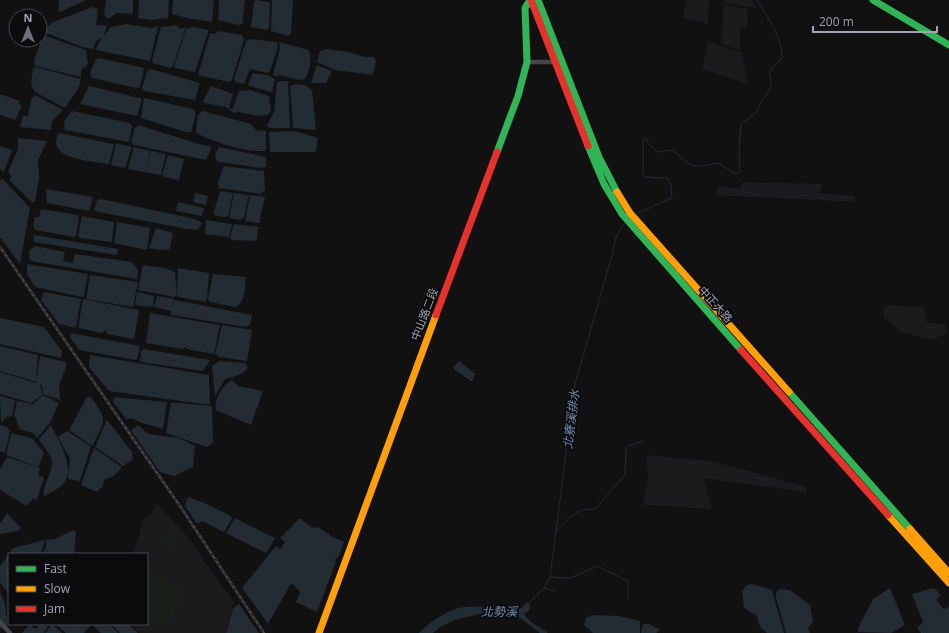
<svg xmlns="http://www.w3.org/2000/svg" width="949" height="633" font-family="'Open Sans','Noto Sans TC',sans-serif">
<rect width="100%" height="100%" fill="#111"/>
<path fill="#1b1b1d" d="M687,0H709L708,24L682,18Z
M725,0H752L757,8L726,3Z
M724,4L748,9L747,28H740V50L721,44Z
M708,42L742,53L748,84L702,69Z
M743,182L822,184L819,193L855,196V202L716,195L719,186L740,189Z
M885,305L924,307L927,323L945,324L946,334L931,340L901,332L883,316Z
M646,455L711,461L807,487L806,492L703,478L712,509L643,505L648,478Z
M156,503L183,531L234,602L225,633H140L131,624H147V554H133L144,518L150,516Z"/>
<path fill="#19201a" d="M171,527L180,531L174,547L165,543Z
M147,571L185,593L182,598L179,597C176,615 168,629 147,620Z"/>
<path fill="#232b33" d="M59,0H86L60,12L58,11Z
M106,0H133V13L132,14L117,13L108,19L104,15Z
M139,0H169L168,18L151,20L138,18Z
M173,0H214L212,22L191,19L172,14Z
M219,0H245L242,24L238,25L218,20Z
M256,0L269,2L270,4L269,28L267,30L251,27L254,2Z
M272,0H293L291,34L288,36L271,31Z
M92,7L98,9L96,25L107,26L103,37L96,41L93,49L82,47L44,32L51,23Z
M126,24L151,28L158,26L150,61L96,50C97,42 106,34 111,27Z
M176,25L181,29L188,26L185,29L173,66L170,68L153,63L152,61L161,27Z
M194,27L209,30L195,72L175,68L174,66L186,29Z
M218,31L242,35L244,40L232,80L229,82L198,75L210,33L215,34Z
M43,35L86,50L88,64L81,70V77L35,66L34,61Z
M252,39L277,42L278,47L270,71L268,73L250,69L244,84L236,82L234,79L246,41Z
M279,42L309,50C312,59 310,70 305,79L298,80L279,75L278,77L273,75L280,48Z
M326,49L349,52L364,57H374L376,61L373,75L335,70L317,62L320,51Z
M99,58L144,68L140,87L136,88L92,78L90,73L96,59Z
M317,65L332,71L326,83H311Z
M36,67L81,79L79,87L65,108L35,92L31,84L33,68Z
M151,69L200,83L195,100L144,91L142,88L147,71Z
M253,73L267,75L275,79L272,92L249,86L248,84Z
M283,81H288L290,126L289,128H269L267,125L274,112L277,82Z
M296,84L305,85L312,90L316,130L293,128L290,86Z
M89,86L140,98L142,100L137,116L80,104Z
M211,86L233,94L229,107L231,109L233,108L239,91L250,90L269,96L271,111L268,115L258,116L238,112L234,113L226,107L205,103L203,101Z
M0,94L20,101L19,104L22,106L15,120L0,115Z
M35,95L63,110L52,121L51,130L20,127L23,116H28L31,100Z
M144,98L193,109L196,113L191,132H186L141,118Z
M72,111L130,123L132,127L129,142L65,130L64,121Z
M203,111L251,124L256,130L266,131V149L265,151C242,152 218,143 198,134L196,132L198,115Z
M138,125L199,144L210,146L211,149L206,160L134,145L131,142L135,128Z
M295,131L318,138L316,152H270L269,132Z
M60,133L113,144L114,145L109,164C93,161 46,160 58,134Z
M18,138L47,141L38,160L39,178L35,202H32L9,180L12,176L8,172L18,149Z
M116,143L132,147L125,168L111,165Z
M0,146L12,150L4,172L0,169Z
M134,147L150,151L146,167L151,151L166,154L161,175L128,169Z
M219,147L266,157V167L261,168L219,162L216,160L215,155Z
M168,155L184,159L179,180L164,177L162,175Z
M224,166L264,171L265,190L261,194L219,188L218,182Z
M2,178L30,208L20,264L0,237V181Z
M46,189L93,197L89,211L47,203Z
M220,191L233,193L228,216L224,217L213,215Z
M195,193L208,196L206,205L193,202Z
M234,193L249,195L244,217L241,220L229,218Z
M250,195L265,197L259,223L245,221Z
M101,199L195,219L202,223L200,227L197,230L187,229L94,211L97,200Z
M178,202L204,208L202,216L176,211Z
M41,209L78,215L79,218L76,236L74,237L35,230L33,225L35,217H39Z
M82,216L114,222L112,242L80,238L78,236Z
M206,220L232,224L229,237L205,234Z
M117,222L150,228L147,250L114,243Z
M234,224L258,227L257,239L255,241L232,240L230,237Z
M156,228L173,233L170,249L160,250L149,248Z
M34,235L118,249L117,255L34,242Z
M35,246L65,252L63,261L73,263L75,254L132,262L138,270L137,279L31,261L29,259V251Z
M27,264L88,274L84,296L82,297L35,287L27,274Z
M143,265L164,268L175,272L177,295L174,297L138,290Z
M178,268L209,273L207,299L205,302L179,297L177,296Z
M213,274L246,277C245,287 245,304 235,307L210,302L208,300Z
M90,275L138,282L133,307L86,299Z
M44,292L81,299L76,328L59,324L41,300Z
M137,292L154,296L153,307L135,305Z
M157,296L174,299L172,310L175,300L252,315L250,325L246,327L171,315V311L154,307Z
M83,299L139,310L134,339L107,334L106,330L102,333L78,328Z
M150,313L220,325L214,354L187,349L185,347L183,349L146,343Z
M0,318L44,327L62,351L61,358L0,344Z
M222,325L252,330L247,361L219,357L215,354Z
M71,333L140,346L137,360L79,350L70,337Z
M0,346L38,355L36,382L0,371Z
M144,349L210,360L203,371L140,362L141,351Z
M90,355L209,375L210,405L109,391L89,367Z
M40,356L66,362V368L59,385L60,400L43,394L42,385L40,384L42,395L31,403L0,394V372L36,383Z
M219,361L245,363L248,367C244,375 233,377 225,379L215,397L212,366Z
M459,361L475,374L472,382L453,368Z
M232,380L238,386L263,391L251,425L216,410C214,399 222,385 232,380Z
M43,395L59,403L50,423L37,438L33,433L19,429L16,418L14,416L17,401L33,404Z
M0,396L15,400L12,416L6,417L1,423Z
M90,396C108,421 106,418 93,445H91L69,430L87,397Z
M114,397L167,402L163,429L142,423L131,418L127,420L113,402Z
M171,402L212,406L213,443L207,447L166,433Z
M107,420L132,452L133,459L123,466L95,447Z
M0,425L7,427L10,431L5,453L0,451Z
M51,425C58,440 78,470 62,485C57,490 50,492 44,497C41,486 55,471 51,458C49,452 42,445 39,439Z
M138,425L148,434L179,438L195,446L193,467L174,476L160,472L131,430Z
M67,431L91,446L80,481L68,479L70,459L58,437Z
M11,433L32,438L44,453L38,467L6,455Z
M94,448L122,467L114,476L104,480L103,486L97,492L81,485Z
M7,457L40,468L38,476L44,477L37,500L33,498L27,506L0,490V469Z
M188,497L207,504L231,516L232,519L224,532L202,521L197,524L185,506Z
M7,513L21,528L18,531L0,534V524Z
M235,518L275,538L266,553L226,533Z
M300,518L312,528L318,527L331,536L344,542L338,558L335,559L336,562L317,612L296,602L300,592L293,584L290,585L268,624L242,588L276,546L280,549L285,542L280,538Z
M73,530L76,532L74,554H42L46,547V540L55,539Z
M45,540L41,554H9V593L0,583V566L13,548Z
M752,584L772,590L784,633H767L760,627L757,616L744,608L742,591L747,585Z
M890,588L905,625L891,633L859,632L857,630L873,599Z
M934,588L941,595L936,600L944,609L949,606V633H921L917,628L923,622L912,594Z
M780,589L790,590L810,605L813,623L808,627L810,633H786L776,598V592Z
M0,592L5,604L7,624L6,626L3,624L0,630Z
M527,602L530,604V609L524,614L530,621L548,633H540L515,614L487,612L455,620L442,626L433,633H419C429,623 442,614 455,609C466,605 507,607 521,608Z
M239,604L259,633H226L233,608Z
M592,615L619,616L640,621V633H593L584,625L586,618Z
M30,624L35,629L41,624L48,627L44,633H22Z
M55,624H89L91,625L84,633H66Z
M91,624H109L118,633H101Z
M110,624H129L138,633H120Z
M643,624H649L660,630L656,633H641Z
M52,625H53L62,633H45Z"/>
<g fill="none" stroke-linecap="round" stroke-linejoin="round">
<path stroke="#232b33" stroke-width="1" d="M636,214L672,198L671,185L667,178L645,177L643,174V138H646L647,142L657,152L673,150C693,169 691,168 718,163L736,174L740,172L739,148L741,124L757,112C760,97 777,90 769,74L771,69L782,58C782,38 768,17 757,0
M557,530C570,517 575,509 595,509L625,475L626,447L643,441
M550,577L571,578L597,566L628,581V598
M544,588L554,591
M529,603L544,588L550,577L575,384L613,252C614,241 617,234 623,225"/>
<path stroke="#45464a" stroke-width="4.5" d="M527,62H555
M0,622L10,633"/>
<path stroke="#30b455" stroke-width="7" d="M538,0L599,157L617,192
M873,0L949,45
M588,146L604,184L622,214L741,350
M497,152L518,96L527,62L525,8L530,0
M789,392L910,529"/>
<path stroke="#ff9f0a" stroke-width="7" d="M617,192L630,213L789,392
M888,515L949,583
M910,529L949,573
M319,633L436,315"/>
<path stroke="#e5322d" stroke-width="7" d="M531,0L588,146
M436,315L497,152
M741,350L888,515"/>
<g stroke="#45464a" stroke-width="2.5">
<path id="rail" d="M0,247L182,509L264,633"/>
</g>
<use href="#rail" stroke="#0b0b0d" stroke-width="1" stroke-dasharray="3" stroke-linecap="butt"/>
</g>
<g text-anchor="middle" dominant-baseline="central" stroke-width="3.5" stroke-linejoin="round" paint-order="stroke">
<g font-size="11" fill="#a0a4b4" stroke="#0b0b0d">
<text transform="translate(716 304) rotate(48)">中正大路</text>
<text transform="translate(424 314) rotate(-69)">中山路二段</text>
</g>
<g font-size="12" font-style="italic" fill="#7291b4" stroke="#0b0b0d">
<text transform="translate(571 419) rotate(-83)">北寮溪排水</text>
<text x="499" y="611">北勢溪</text>
</g>
</g>
<rect x="8" y="553" width="140" height="72" fill="#0b0b0d" stroke="#474850"/>
<rect x="16" y="566" width="20" height="6" fill="#30b455" stroke="#474850"/>
<text x="44" y="573" font-size="12" fill="#a0a4b4">Fast</text>
<rect x="16" y="586" width="20" height="6" fill="#ff9f0a" stroke="#474850"/>
<text x="44" y="593" font-size="12" fill="#a0a4b4">Slow</text>
<rect x="16" y="606" width="20" height="6" fill="#e5322d" stroke="#474850"/>
<text x="44" y="613" font-size="12" fill="#a0a4b4">Jam</text>
<g transform="translate(28 28)"><circle r="19" fill="#0b0b0d" stroke="#474850"/>
<path d="M0-3L7 15L0 10L-7 15Z" fill="#6e717b"/>
<text y="-6" font-size="11" font-weight="bold" text-anchor="middle" fill="#a0a4b4">N</text>
</g>
<path d="M813 26v6h124v-6" fill="none" stroke="#a0a4b4" stroke-width="2"/>
<text x="819" y="26" font-size="12" fill="#a0a4b4" stroke="#0b0b0d" stroke-width="3" paint-order="stroke">200 m</text>
</svg>
